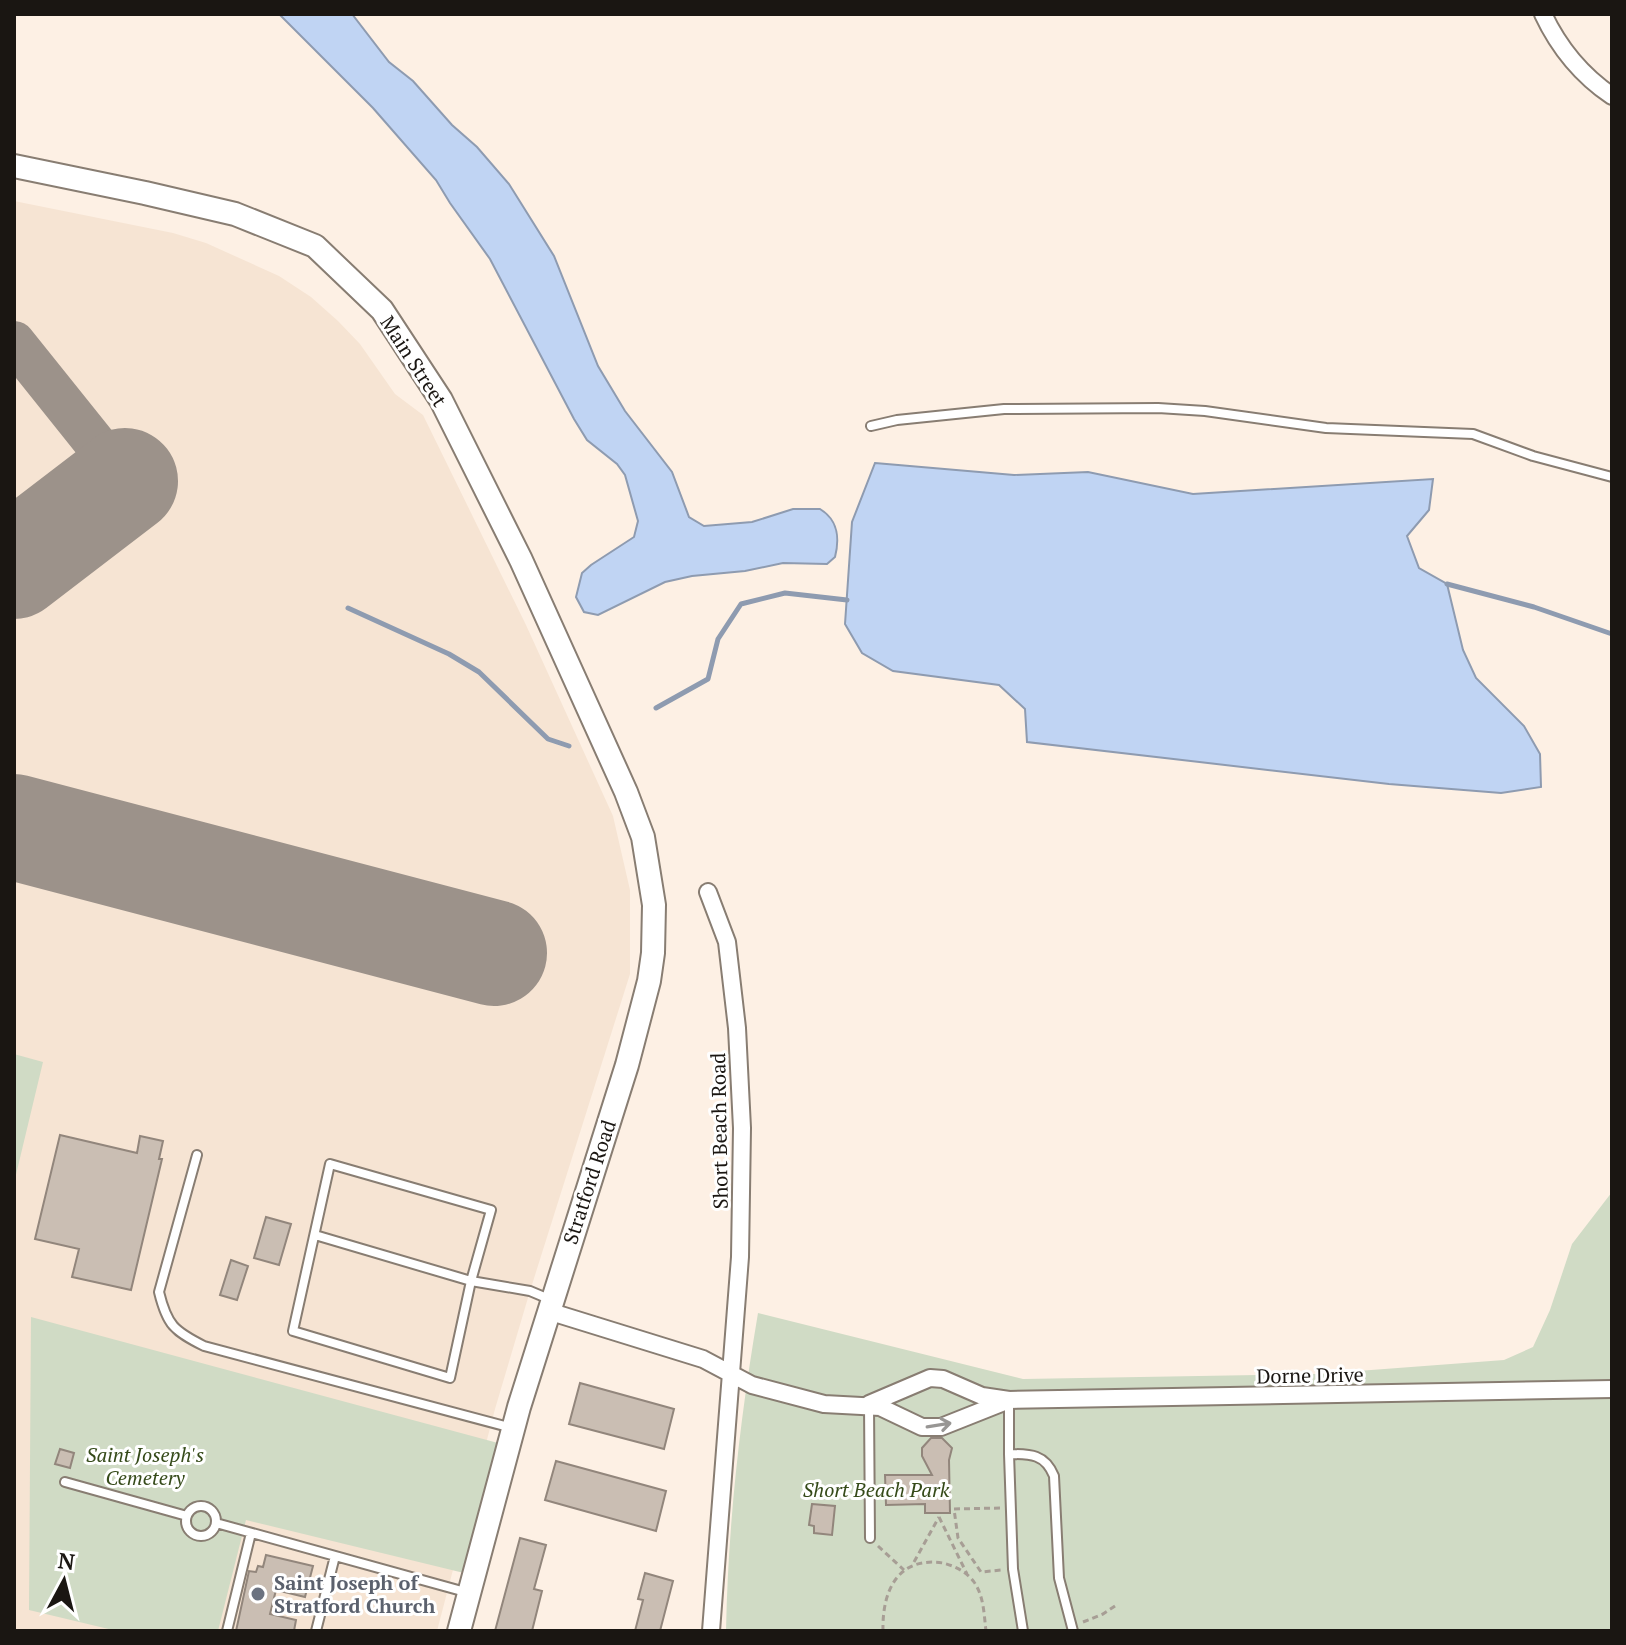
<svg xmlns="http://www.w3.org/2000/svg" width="1626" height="1645" font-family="'PT Serif',serif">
<rect width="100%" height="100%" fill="#fdf0e4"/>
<path fill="#f6e4d3" d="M14,201L173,233L206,243L279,276L311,297L338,321L360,344L395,394L423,415L526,625L613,816L630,890V974L530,1291L495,1409L437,1631H14Z"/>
<path fill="#d0dbc5" d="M14,1054L43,1062L14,1183Z
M1612,1192V1631H726C728,1524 740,1419 758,1313L1023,1379L1318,1374L1504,1360L1533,1347L1550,1310L1572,1244Z
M31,1317L498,1443L464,1573L246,1520L218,1631H117L29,1610Z"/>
<path fill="#c0d4f3" stroke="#8e9bb0" stroke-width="2" d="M279,14H352L389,62L413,81L452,125L477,147L509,184L554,256L598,366L625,411L672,472L689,517L704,526L752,522L793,509H820C838,520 840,537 835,557L827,564L783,563L745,571L692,576L665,582L598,615L584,612L576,597L582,573L591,565L634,537L638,521L625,475L617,464L587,440L574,419L490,259L450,203L436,180L373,108Z
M875,463L1014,475L1088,472L1193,494L1433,479L1429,510L1407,536L1419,568L1447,584L1463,650L1476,678L1524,726L1540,754L1541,787L1501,793L1389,784L1027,742L1025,709L999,685L893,671L862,653L845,624L852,522Z"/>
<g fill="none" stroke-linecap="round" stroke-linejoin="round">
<path stroke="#8e9bb0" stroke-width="5" d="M1447,584L1534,607L1612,634
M348,608L449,654L479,672L548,739L569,746
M656,708L708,679L718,639L741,604L785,593L847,600"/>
<path stroke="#9c928a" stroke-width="42" d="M14,342L99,448C105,471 99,487 89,508"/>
<path stroke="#9c928a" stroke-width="106" d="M14,566L125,481
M14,827L494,953"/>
</g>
<path fill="#cabeb3" stroke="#92867c" stroke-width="2" d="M60,1135L137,1153L140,1136L163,1141L159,1159H162L131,1290L72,1277L79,1249L35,1239Z
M266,1217L291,1224L279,1265L254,1258Z
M231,1260L248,1266L237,1300L220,1295Z
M580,1383L674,1409L664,1449L569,1424Z
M931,1438H942L952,1448L949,1460L950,1513H925V1504L886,1505L885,1475H932L922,1456V1448Z
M60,1449L74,1453L70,1468L55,1464Z
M556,1461L666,1491L656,1531L545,1500Z
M812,1504L835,1506L832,1535L814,1533V1526L809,1525Z
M520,1538L546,1545L534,1589L542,1591L532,1631H495Z
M266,1555L313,1566L305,1597L276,1590L270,1614L296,1620L294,1631H236L249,1571L256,1572L258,1566L263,1567Z
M645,1573L673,1581L660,1631H635L643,1600L638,1599Z"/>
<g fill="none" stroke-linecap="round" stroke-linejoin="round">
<g stroke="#887d72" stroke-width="12">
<path id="lane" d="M871,426L897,420L1004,409L1158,408L1205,411L1326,428L1473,434L1533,456L1612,477
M197,1155L159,1292C167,1325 174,1331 204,1346L512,1428
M330,1164L491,1210L471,1281L450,1378L293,1331Z
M315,1235L471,1281L530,1291L549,1299
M1009,1400V1454
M869,1405L870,1538
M65,1482L187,1516
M186 1521a15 15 0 1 1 30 0a15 15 0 1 1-30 0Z
M216,1523L469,1593
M227,1631L251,1533
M316,1631L335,1556
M1023,1631L1013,1569L1009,1454C1031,1454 1045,1454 1054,1476L1059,1578L1073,1631"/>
</g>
<g stroke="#887d72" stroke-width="20">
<path id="street" d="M1543,14C1559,48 1581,75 1612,96
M708,892L727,942L737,1028L742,1128L740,1257L711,1631
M548,1311L703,1359L752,1385L824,1404L880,1407L922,1427H941L1004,1402
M869,1404L930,1378L943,1379L982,1396L1009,1400L1612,1389"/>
</g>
<g stroke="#887d72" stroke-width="26">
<path id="secondary" d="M14,166L145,193L235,214L315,246L382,310L441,400L521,560L626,792L643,837L654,905L653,953L649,981L627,1065L519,1407L459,1631"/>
</g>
<path stroke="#a79e95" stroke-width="3" stroke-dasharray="6 4" stroke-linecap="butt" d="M1000,1508L954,1509L958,1538L981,1572L1001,1570
M939,1517L967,1574
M878,1546L904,1570
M914,1562L939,1517
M1083,1622L1103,1614L1118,1604
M883,1631C882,1592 897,1556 943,1563C955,1566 967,1572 974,1582C984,1596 984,1615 986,1631"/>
<use href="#lane" stroke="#fff" stroke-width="8"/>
<use href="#street" stroke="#fff" stroke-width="16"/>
<use href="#secondary" stroke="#fff" stroke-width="22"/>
</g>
<defs><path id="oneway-shaft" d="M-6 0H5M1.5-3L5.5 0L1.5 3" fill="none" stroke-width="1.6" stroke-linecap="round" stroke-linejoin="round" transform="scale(2)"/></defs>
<use stroke="#989694" href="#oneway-shaft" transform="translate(939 1425) rotate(-9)"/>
<circle fill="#6b7280" stroke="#fff" stroke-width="3" cx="258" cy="1594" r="8"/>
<g text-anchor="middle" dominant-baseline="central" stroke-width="6" stroke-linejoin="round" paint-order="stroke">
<g font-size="20" fill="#1a1612" stroke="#fff">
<text transform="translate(414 361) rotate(57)">Main Street</text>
<text transform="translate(719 1131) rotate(-91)">Short Beach Road</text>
<text transform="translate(589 1182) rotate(-72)">Stratford Road</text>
<text transform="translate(1310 1375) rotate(-1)">Dorne Drive</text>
</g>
<g font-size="20" font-style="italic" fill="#354a19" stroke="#fff">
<text x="145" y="1454">Saint Joseph's<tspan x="145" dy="23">Cemetery</tspan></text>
<text x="876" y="1489">Short Beach Park</text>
</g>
<g font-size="20" font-weight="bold" fill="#5b616d" stroke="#fff" text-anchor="start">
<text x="274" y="1582">Saint Joseph of<tspan x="274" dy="23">Stratford Church</tspan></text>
</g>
</g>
<rect width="1626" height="1645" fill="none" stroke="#1a1612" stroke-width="32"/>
<g transform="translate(64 1581) rotate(7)" stroke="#ffffff" stroke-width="6" paint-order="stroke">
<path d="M0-6L14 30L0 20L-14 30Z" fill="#1a1612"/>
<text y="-12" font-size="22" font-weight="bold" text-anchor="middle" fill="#1a1612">N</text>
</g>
</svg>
